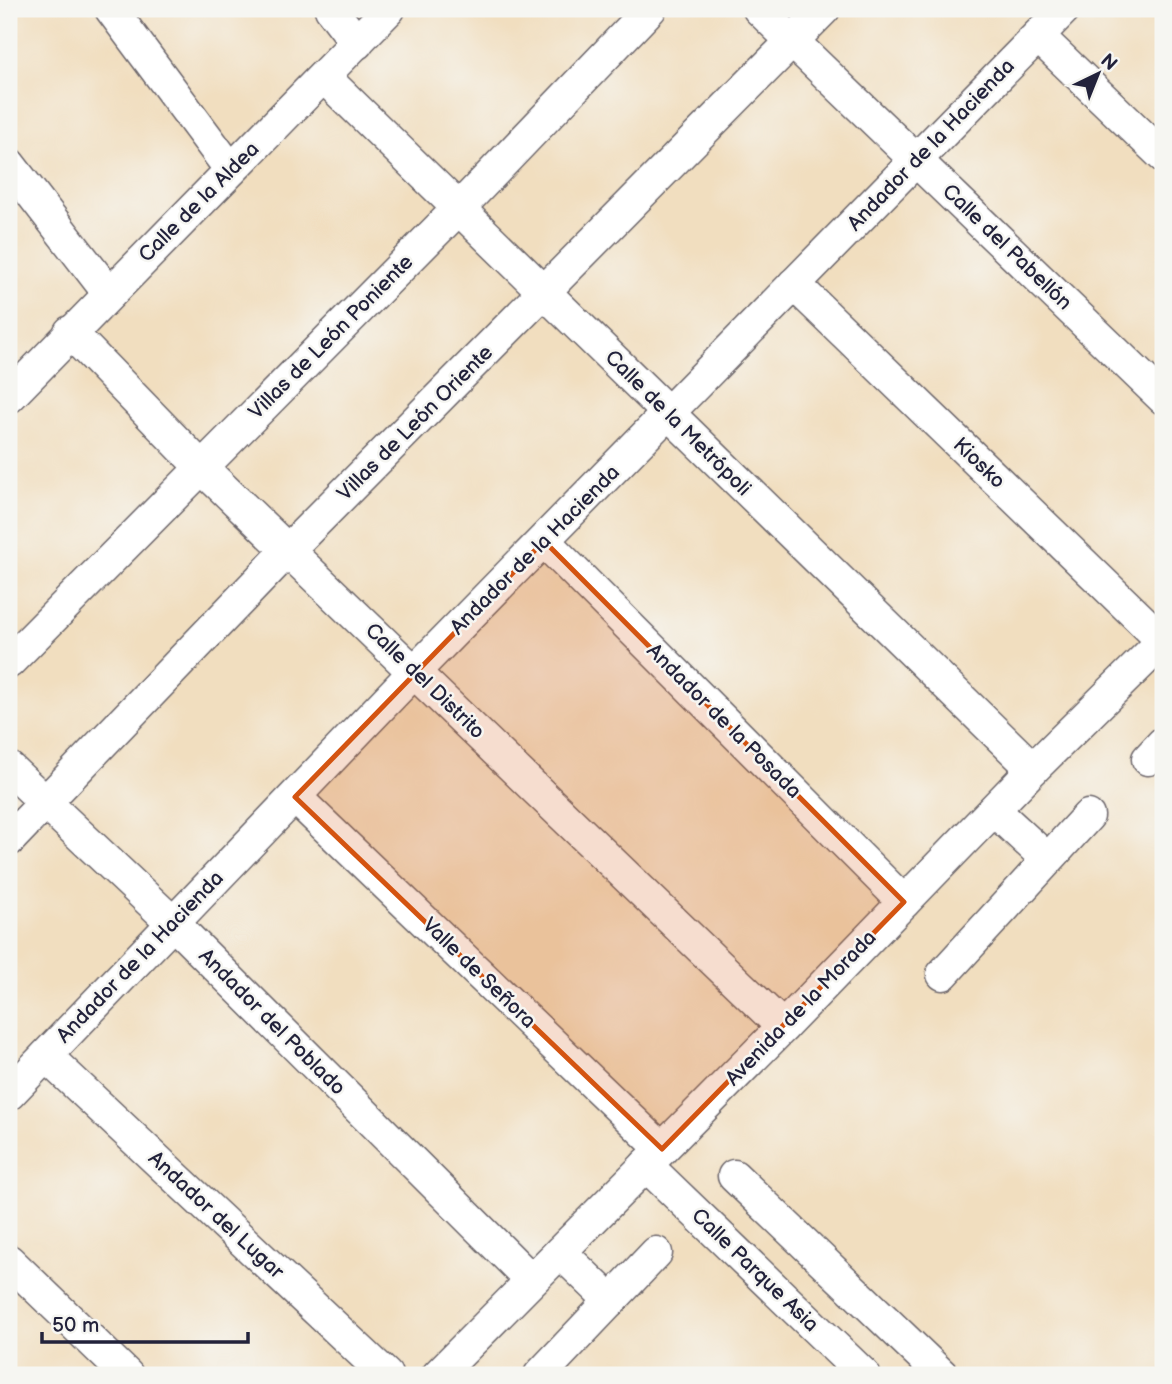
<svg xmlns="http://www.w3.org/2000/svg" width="1172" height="1384" viewBox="0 0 1172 1384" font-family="'Balsamiq Sans',sans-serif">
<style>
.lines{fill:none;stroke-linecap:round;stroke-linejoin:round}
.minor-casing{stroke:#6a6469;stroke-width:35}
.minor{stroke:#fff;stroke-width:32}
.marked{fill:#d45411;fill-opacity:0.2;stroke:#d45411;stroke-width:5;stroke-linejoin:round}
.labels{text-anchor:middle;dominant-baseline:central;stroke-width:5;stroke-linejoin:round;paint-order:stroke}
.street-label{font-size:21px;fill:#22223b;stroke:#f6f6f2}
</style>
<rect width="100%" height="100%" fill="#f6f6f2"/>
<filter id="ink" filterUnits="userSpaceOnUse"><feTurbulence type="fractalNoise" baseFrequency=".0143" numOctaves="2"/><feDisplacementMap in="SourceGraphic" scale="14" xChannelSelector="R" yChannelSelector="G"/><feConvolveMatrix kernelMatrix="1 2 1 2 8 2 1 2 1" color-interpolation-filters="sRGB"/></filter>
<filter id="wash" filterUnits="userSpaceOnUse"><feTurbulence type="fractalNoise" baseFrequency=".00686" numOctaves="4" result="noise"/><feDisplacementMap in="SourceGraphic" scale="28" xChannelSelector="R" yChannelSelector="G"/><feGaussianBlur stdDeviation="1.57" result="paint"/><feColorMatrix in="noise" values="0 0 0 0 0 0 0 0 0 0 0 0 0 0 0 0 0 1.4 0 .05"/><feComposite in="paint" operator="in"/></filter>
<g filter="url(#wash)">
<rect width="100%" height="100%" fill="#f1debf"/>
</g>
<g filter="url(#ink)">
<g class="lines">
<g class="minor-casing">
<g id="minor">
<path d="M111,9L231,170"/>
<path d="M331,9L357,43"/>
<path d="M759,9L1163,398"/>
<path d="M1038,36L1163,156"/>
<path d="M324,77L1033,769"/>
<path d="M9,164L108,292"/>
<path d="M794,284L1163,641"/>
<path d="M70,332L201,467L783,1027"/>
<path d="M9,397L389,9"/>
<path d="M544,541L904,902"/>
<path d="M9,662L460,207L650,9"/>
<path d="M1148,759L1163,743"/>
<path d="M9,768L173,923L531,1280"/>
<path d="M295,797L662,1149"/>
<path d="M994,810L1047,859"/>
<path d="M9,840L289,549L824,9"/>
<path d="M943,974L1088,816"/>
<path d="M46,1056L386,1375"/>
<path d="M9,1094L414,672L1064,9"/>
<path d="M646,1165L864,1375"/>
<path d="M734,1176L942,1375"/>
<path d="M560,1252L611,1301"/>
<path d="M9,1261L127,1375"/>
<path d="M438,1375L783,1027L1033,769L1163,641"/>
<path d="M540,1375L656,1253"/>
</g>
</g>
<use href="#minor" class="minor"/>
</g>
</g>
<path class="marked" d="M544,541L904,902L662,1149L295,797Z"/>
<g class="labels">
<g class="street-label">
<text transform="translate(931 145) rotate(-46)">Andador de la Hacienda</text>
<text transform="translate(199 202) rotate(-45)">Calle de la Aldea</text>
<text transform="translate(1007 247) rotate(44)">Calle del Pabellón</text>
<text transform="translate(331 337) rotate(-45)">Villas de León Poniente</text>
<text transform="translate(415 423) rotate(-45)">Villas de León Oriente</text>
<text transform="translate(678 423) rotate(45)">Calle de la Metrópoli</text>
<text transform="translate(979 463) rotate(44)">Kiosko</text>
<text transform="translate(535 550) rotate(-45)">Andador de la Hacienda</text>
<text transform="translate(425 681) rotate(44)">Calle del Distrito</text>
<text transform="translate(724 721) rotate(45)">Andador de la Posada</text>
<text transform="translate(140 957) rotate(-46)">Andador de la Hacienda</text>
<text transform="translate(479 973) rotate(44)">Valle de Señora</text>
<text transform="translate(801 1008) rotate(-46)">Avenida de la Morada</text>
<text transform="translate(272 1022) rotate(45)">Andador del Poblado</text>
<text transform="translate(216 1215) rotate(43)">Andador del Lugar</text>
<text transform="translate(755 1270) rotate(44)">Calle Parque Asia</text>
</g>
</g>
<rect width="1172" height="1384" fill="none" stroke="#f6f6f2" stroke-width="35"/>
<g transform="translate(1098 74) rotate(43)" stroke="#f6f6f2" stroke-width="5" paint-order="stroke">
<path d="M0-5L12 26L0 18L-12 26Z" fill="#22223b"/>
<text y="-10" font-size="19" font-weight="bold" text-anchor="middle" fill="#22223b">N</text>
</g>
<path d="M42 1332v10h206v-10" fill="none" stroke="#22223b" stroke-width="3.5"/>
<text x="52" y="1332" font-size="21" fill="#22223b" stroke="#f6f6f2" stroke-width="5" paint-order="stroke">50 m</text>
</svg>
